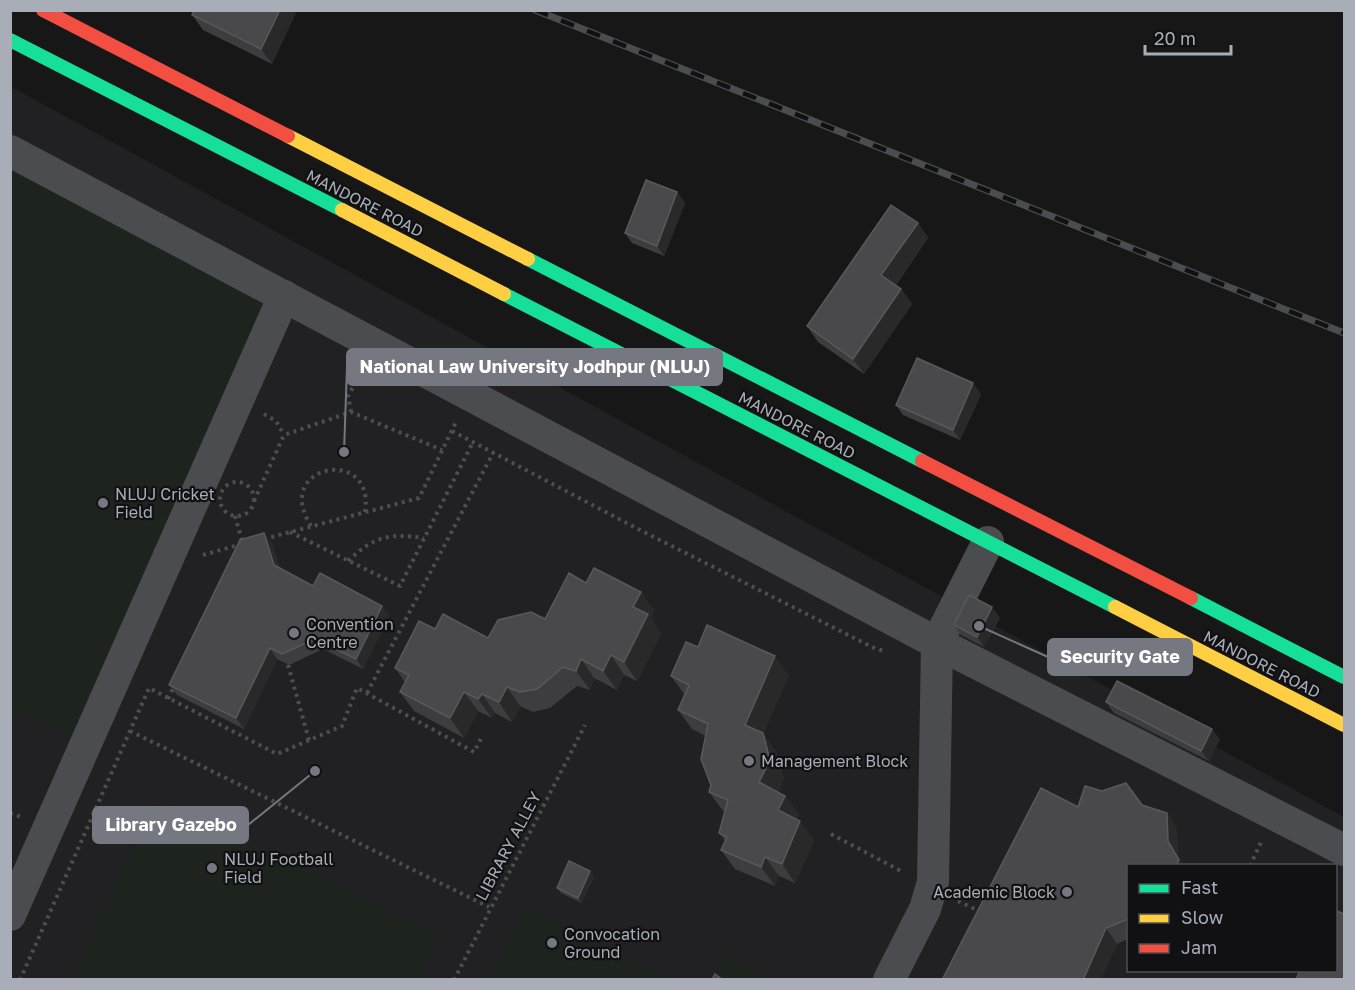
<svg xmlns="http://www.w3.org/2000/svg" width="1355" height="990" viewBox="0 0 1355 990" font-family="'Golos Text',sans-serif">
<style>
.built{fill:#212123;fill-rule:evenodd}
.pitch{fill:#1d241e}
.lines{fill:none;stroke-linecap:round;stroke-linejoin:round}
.path{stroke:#4d4e52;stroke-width:4;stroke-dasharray:3 4.5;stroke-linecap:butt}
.street{stroke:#4b4c50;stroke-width:32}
.fast{stroke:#16e098;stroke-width:14}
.slow{stroke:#ffcf43;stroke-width:14}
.jam{stroke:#f24e42;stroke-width:14}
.rail-casing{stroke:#4b4c4f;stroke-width:7}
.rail{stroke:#111113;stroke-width:4.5;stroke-dasharray:14;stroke-linecap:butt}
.wall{fill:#3d3d3f}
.shaded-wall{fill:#29292a}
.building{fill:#49494c;stroke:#58595d;stroke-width:1.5}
.poi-dot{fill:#757880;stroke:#111113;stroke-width:2}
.labels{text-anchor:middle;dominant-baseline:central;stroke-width:4.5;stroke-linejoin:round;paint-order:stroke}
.street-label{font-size:16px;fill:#a8adb8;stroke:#111113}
.poi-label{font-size:16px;fill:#a8adb8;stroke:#111113;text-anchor:start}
.leader{fill:none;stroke:#757880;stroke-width:2}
.callout-dot{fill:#757880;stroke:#111113;stroke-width:2}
.callout{fill:#757880;stroke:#757880;stroke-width:2}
.callout-label{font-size:18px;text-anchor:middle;font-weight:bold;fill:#fff}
</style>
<rect width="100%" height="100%" fill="#171717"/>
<path class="built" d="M10,86L1344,817V979H11ZM1128,866H1336V970H1128Z"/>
<g class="pitch">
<path d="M10,152L284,296L91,744L11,709Z"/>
<path d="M158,799L440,936L419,979H72Z"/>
<path d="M526,906L668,979H489Z"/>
<path d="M723,955L772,979L711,980Z"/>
</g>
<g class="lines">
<g class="path">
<path d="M351,412L348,395L363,373"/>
<path d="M264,414L276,421L284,435"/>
<path d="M452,431L638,529L872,647L886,652"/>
<circle cx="237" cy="499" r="17"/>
<path d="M254,501L284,435L351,412L442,450"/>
<path d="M235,516L243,544"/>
<path d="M311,526C271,464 376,445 365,512"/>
<path d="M290,532L400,586L473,442"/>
<path d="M264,539L419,498L456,422"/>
<path d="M203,555L242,544"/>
<path d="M348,561C374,536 390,533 424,538"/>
<path d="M288,665L309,740"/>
<path d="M367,693L493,453"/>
<path d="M168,699L174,686"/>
<path d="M130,731L489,907"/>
<path d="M10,813L21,817"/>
<path d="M831,834L903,872"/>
<path d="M1250,866L1262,840"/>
<path d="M958,901L981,912"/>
<path d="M20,980L149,688L277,754L342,726L357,688L474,752L483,735"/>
<path d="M454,980L585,725"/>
</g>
<g class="street">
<path d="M10,151L937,643L1344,850"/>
<path d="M10,915L284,296"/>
<path d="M889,980L925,909L933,882L937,643L988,542"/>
</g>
<g class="fast">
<path d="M10,40L342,210"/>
<path d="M528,259L922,461"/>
<path d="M504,294L1115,607"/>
<path d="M1191,598L1344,677"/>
</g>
<g class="slow">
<path d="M288,136L528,259"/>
<path d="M342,210L504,294"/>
<path d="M1115,607L1344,725"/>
</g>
<g class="jam">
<path d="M43,10L288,136"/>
<path d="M922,461L1191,598"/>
</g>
<g class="rail-casing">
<path id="rail" d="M535,10L1344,333"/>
</g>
<use href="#rail" class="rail"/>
</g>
<g class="wall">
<path d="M194,10H297L272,64L203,30L192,15Z"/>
<path d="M677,192L685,203L664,256L632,243L625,233Z"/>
<path d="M918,223L928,238L896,285L901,289L912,304L864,374L818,342L807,326Z"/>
<path d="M981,394L960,440L903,415L896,405Z"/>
<path d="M264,533L272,544L279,567L313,586L382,606L389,616L363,669L323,649L289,665L277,659L244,729L177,695L169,685Z"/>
<path d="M586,583L641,592L654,611L651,618L661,634L637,681L624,675L617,690L594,678L590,690L577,686L550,708L533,712L520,706L512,722L495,713L492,718L478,711L464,738L414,711L400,692L405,682L395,668L435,629L488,638L545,619Z"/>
<path d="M1000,618L984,647L961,635L954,625Z"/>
<path d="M698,647L789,675L763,734L776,752L784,779L778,792L785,796L799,815L797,819L814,840L795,883L779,876L775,886L735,869L721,850L725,841L719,833L725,812L723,811L709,792L711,785L706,736L692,729L678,710L685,695L671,676Z"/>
<path d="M1106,702L1220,739L1209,761L1114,713Z"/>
<path d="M1142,805L1167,813L1177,828L1178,856L1184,866H1128V939L1117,944L1100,980L1078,807Z"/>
<path d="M594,876L582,903L561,893L557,888Z"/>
</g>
<g class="shaded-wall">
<path d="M280,10H297L272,64L261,49Z"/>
<path d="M677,192L685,203L664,256L657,246Z"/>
<path d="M918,223L928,238L892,290L881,275Z"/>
<path d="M901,289L912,304L864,374L853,359Z"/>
<path d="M973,383L981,394L960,440L953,430Z"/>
<path d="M264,533L272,544L281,575L274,565Z"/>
<path d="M641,592L654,611L651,618L661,634L637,681L624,662L633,607Z"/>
<path d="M382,606L389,616L363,669L356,659Z"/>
<path d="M992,607L1000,618L984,647L977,637Z"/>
<path d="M270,648L277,659L244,729L236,718Z"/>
<path d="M611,655L624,675L617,690L603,671Z"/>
<path d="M775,656L789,675L763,734L776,752L784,779L773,802L759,782L745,725Z"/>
<path d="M581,659L594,678L590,690L576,671Z"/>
<path d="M507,687L520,706L512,722L499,702Z"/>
<path d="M464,692L478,711L464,738L450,718Z"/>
<path d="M482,694L495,713L492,718L478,699Z"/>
<path d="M1212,729L1220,739L1209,761L1201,751Z"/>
<path d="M785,796L799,815L792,830L778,810Z"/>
<path d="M1167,813L1177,828L1178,856L1184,866H1176L1168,841Z"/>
<path d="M800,821L814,840L795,883L782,864Z"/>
<path d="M765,857L779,876L775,886L761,867Z"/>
<path d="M590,871L594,876L582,903L578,898Z"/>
<path d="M1106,928L1117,944L1100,980H1083Z"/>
</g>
<g class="building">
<path d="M194,10H280L261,49L192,15Z"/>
<path d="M646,180L677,192L657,246L625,233Z"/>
<path d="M891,205L918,223L881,275L901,289L853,359L807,326Z"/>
<path d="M917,358L973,383L953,430L896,405Z"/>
<path d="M264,533L274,565L313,586L320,573L382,606L356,659L315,639L282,654L270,648L236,718L169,685L240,540Z"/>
<path d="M594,568L641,592L633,607L648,614L624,662L611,655L603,671L581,659L576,671L563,667L537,689L520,692L507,687L499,702L482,694L478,699L464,692L450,718L400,692L409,675L395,668L419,621L435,629L443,614L488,638L498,620L531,612L545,619L569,573L586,583Z"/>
<path d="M969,595L992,607L977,637L954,625Z"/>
<path d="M707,625L775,656L745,725L763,733L770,760L759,782L785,796L778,810L800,821L782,864L765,857L761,867L721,850L727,837L719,833L728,800L709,792L711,785L701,759L708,724L678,710L689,685L671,676L686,642L698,647Z"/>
<path d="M1117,681L1212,729L1201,751L1106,702Z"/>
<path d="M1126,783L1142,805L1167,813L1168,841L1179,860L1176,866H1128V919L1106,928L1083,980H942L1041,788L1078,807L1085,786L1102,791Z"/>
<path d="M569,861L590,871L578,898L557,888Z"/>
<path d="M1335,910L1344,914V980H1296L1300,970H1335Z"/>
<path d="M715,974L723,980H712Z"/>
</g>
<g class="poi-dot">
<circle cx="103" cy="503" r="6"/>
<circle cx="294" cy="633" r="6"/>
<circle cx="749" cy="761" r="6"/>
<circle cx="212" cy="868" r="6"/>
<circle cx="1067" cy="892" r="6"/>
<circle cx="552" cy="943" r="6"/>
</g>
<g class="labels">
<g class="street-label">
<text transform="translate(365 203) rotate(27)">MANDORE ROAD</text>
<text transform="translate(797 425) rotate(27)">MANDORE ROAD</text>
<text transform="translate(1262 664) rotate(27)">MANDORE ROAD</text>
<text transform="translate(508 846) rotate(-62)">LIBRARY ALLEY</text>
</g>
<g class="poi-label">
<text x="115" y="494">NLUJ Cricket<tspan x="115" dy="18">Field</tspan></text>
<text x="306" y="624">Convention<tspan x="306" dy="18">Centre</tspan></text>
<text x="761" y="761">Management Block</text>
<text x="224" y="859">NLUJ Football<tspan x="224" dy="18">Field</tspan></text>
<text x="1055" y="892" text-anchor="end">Academic Block</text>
<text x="564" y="934">Convocation<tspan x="564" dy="18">Ground</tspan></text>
</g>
</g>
<path class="leader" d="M344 452L347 367M979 626L1048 657M315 771L248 825"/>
<g class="callout-dot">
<circle cx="344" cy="452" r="6"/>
<circle cx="979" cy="626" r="6"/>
<circle cx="315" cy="771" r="6"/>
</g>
<g class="callout">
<rect x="347" y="349" width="375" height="36" rx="6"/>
<rect x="1048" y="639" width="144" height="36" rx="6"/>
<rect x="93" y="807" width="155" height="36" rx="6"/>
</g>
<g class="callout-label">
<text x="535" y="373">National Law University Jodhpur (NLUJ)</text>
<text x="1120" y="663">Security Gate</text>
<text x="171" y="831">Library Gazebo</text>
</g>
<rect width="1355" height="990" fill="none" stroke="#a8adb8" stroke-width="24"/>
<rect x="1127" y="864" width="210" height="108" fill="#111113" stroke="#4d4f55" stroke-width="1.5"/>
<rect x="1139" y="884" width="30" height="9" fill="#16e098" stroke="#4d4f55" stroke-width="1.5"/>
<text x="1181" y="894" font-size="18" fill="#a8adb8">Fast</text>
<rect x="1139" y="914" width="30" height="9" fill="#ffcf43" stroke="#4d4f55" stroke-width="1.5"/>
<text x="1181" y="924" font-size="18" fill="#a8adb8">Slow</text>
<rect x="1139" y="944" width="30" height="9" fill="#f24e42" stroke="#4d4f55" stroke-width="1.5"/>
<text x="1181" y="954" font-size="18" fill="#a8adb8">Jam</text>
<path d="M1145 45v9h86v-9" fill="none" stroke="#a8adb8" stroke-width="3"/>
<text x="1154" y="45" font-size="18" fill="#a8adb8" stroke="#111113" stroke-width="4.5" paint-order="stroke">20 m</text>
</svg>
